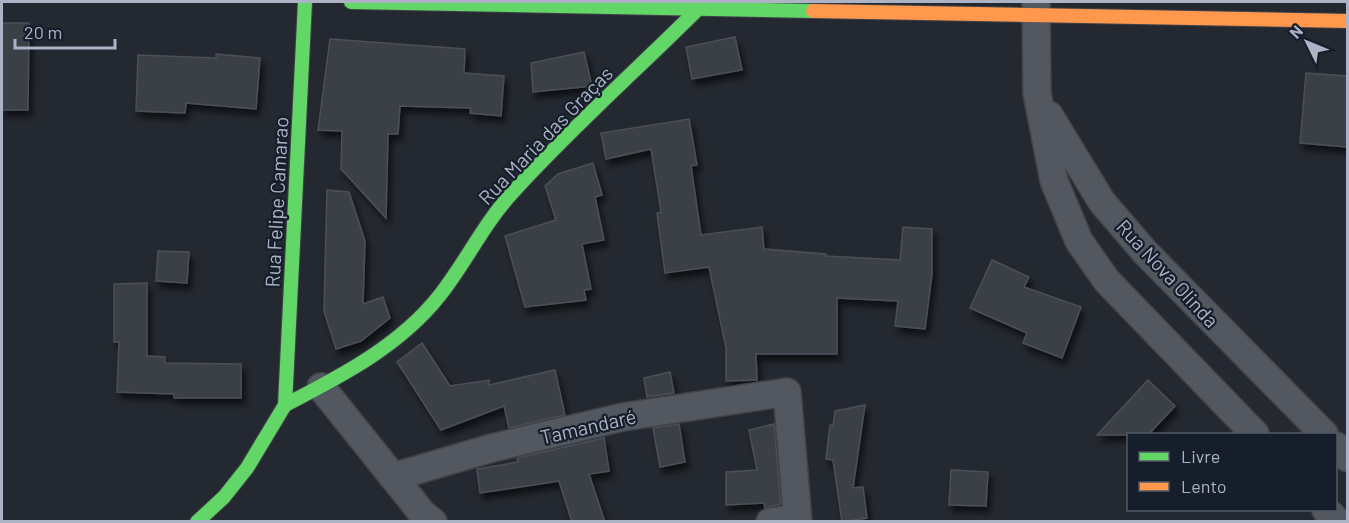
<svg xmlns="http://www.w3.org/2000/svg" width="1349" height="523" viewBox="0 0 1349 523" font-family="Barlow,sans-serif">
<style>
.building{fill:#3b3f47;stroke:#4b5059;stroke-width:1.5;filter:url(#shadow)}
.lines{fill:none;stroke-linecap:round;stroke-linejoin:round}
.street-casing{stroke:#404349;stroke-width:30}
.fast-casing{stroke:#404349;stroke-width:16}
.slow-casing{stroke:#404349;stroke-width:16}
.street{stroke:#525760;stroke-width:27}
.fast{stroke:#63d668;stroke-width:14}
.slow{stroke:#ff974d;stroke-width:14}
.labels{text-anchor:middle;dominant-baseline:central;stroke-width:4.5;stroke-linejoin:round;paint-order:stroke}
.street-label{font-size:20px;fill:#abb3c4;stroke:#171e2b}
</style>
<defs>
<filter id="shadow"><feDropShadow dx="3.5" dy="6" stdDeviation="3" flood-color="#0009"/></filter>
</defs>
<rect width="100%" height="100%" fill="#242830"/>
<g class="building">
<path d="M2,23H29L28,110H2Z"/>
<path d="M735,37L742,70L692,79L686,47Z"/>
<path d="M330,39L465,49L464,73L504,76L501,116L470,113L471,108L400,106L398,134H388L386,218L341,169L342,131L318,130Z"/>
<path d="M584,52L592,86L533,92L531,63Z"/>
<path d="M216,54L260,58L256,109L186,103L185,113L136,111L138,55L216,58Z"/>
<path d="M1306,73L1347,76V147L1300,143Z"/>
<path d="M689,119L697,165L691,166L701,235L762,227L764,249L826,254V256L900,260L903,227L932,229V274L925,329L895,326L898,301L837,298V354H756L757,380L726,381V348L709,267L665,273L657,213L661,212L651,149L606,159L601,133Z"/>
<path d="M593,163L602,195L595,197L604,240L582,244L591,289L584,290L586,300L525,307L505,236L556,220L545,186L558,174Z"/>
<path d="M327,190L349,192L365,241L363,304L383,297L390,318L361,341L336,349L324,311Z"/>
<path d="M158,251L189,252L187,283L156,281Z"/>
<path d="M992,260L1029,277L1024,287L1081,307L1062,358L1023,343L1027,333L970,308Z"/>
<path d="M147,283V356L165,357V363L241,364V398H174V394L117,392L119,342H114V284Z"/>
<path d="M422,343L450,386L489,380V385L555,370L565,415L509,428L504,406L441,430L397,362Z"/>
<path d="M670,372L674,393L647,397L644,378Z"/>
<path d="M1148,380L1175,406L1148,435H1097Z"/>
<path d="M865,405L853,488L863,487L867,518L842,522L833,460L826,459L830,425L833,426L835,411Z"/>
<path d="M679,424L685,462L660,467L653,428Z"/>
<path d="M774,424L781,504L765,508L764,503L726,505V472L757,470L749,430Z"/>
<path d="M604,438L609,471L589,474L605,522H572L559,481L480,493L477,469L518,462L517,458Z"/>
<path d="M951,470L988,472L986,506L949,505Z"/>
</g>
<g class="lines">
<g class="street-casing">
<g id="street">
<path d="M1036,2L1037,93L1054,181L1079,241L1107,281L1255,434"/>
<path d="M1049,115L1102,202L1145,252L1324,434"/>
<path d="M321,387L422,513L433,522"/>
<path d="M1336,446L1348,458"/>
<path d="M393,477L492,448L623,417L787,392L798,522"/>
<path d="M1326,510L1338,522"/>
<path d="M770,522L797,518"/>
</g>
</g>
<g class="fast-casing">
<g id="fast">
<path d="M351,2L813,11"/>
<path d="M285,405C341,376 400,346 440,295C466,262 484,223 513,192C572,127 639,68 701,6"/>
<path d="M197,522L224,497L247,468L285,405L305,2"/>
</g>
</g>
<g class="slow-casing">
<path id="slow" d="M813,11L1348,21"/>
</g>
<use href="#street" class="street"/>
<use href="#fast" class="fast"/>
<use href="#slow" class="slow"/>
</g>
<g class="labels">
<g class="street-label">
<text transform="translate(545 135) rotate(-46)">Rua Maria das Graças</text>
<text transform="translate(276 202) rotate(-87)">Rua Felipe Camarao</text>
<text transform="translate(1168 273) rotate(47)">Rua Nova Olinda</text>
<text transform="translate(588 426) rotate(-13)">Tamandaré</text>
</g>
</g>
<rect width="1349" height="523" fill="none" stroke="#abb3c4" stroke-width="6"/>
<rect x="1127" y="433" width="210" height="78" fill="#171e2b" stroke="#525a68" stroke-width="1.5"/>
<rect x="1139" y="452" width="30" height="9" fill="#63d668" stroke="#525a68" stroke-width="1.5"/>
<text x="1181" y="463" font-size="18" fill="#abb3c4">Livre</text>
<rect x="1139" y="482" width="30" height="9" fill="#ff974d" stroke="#525a68" stroke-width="1.5"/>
<text x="1181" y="493" font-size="18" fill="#abb3c4">Lento</text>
<g transform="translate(1307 42) rotate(313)" stroke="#171e2b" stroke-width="4.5" paint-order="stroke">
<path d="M0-4.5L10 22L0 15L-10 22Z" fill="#abb3c4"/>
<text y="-9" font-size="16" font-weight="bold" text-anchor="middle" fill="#abb3c4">N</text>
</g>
<path d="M15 39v9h100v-9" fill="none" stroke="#abb3c4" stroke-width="3"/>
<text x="24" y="39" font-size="18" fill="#abb3c4" stroke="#171e2b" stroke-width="4.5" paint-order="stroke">20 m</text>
</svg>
